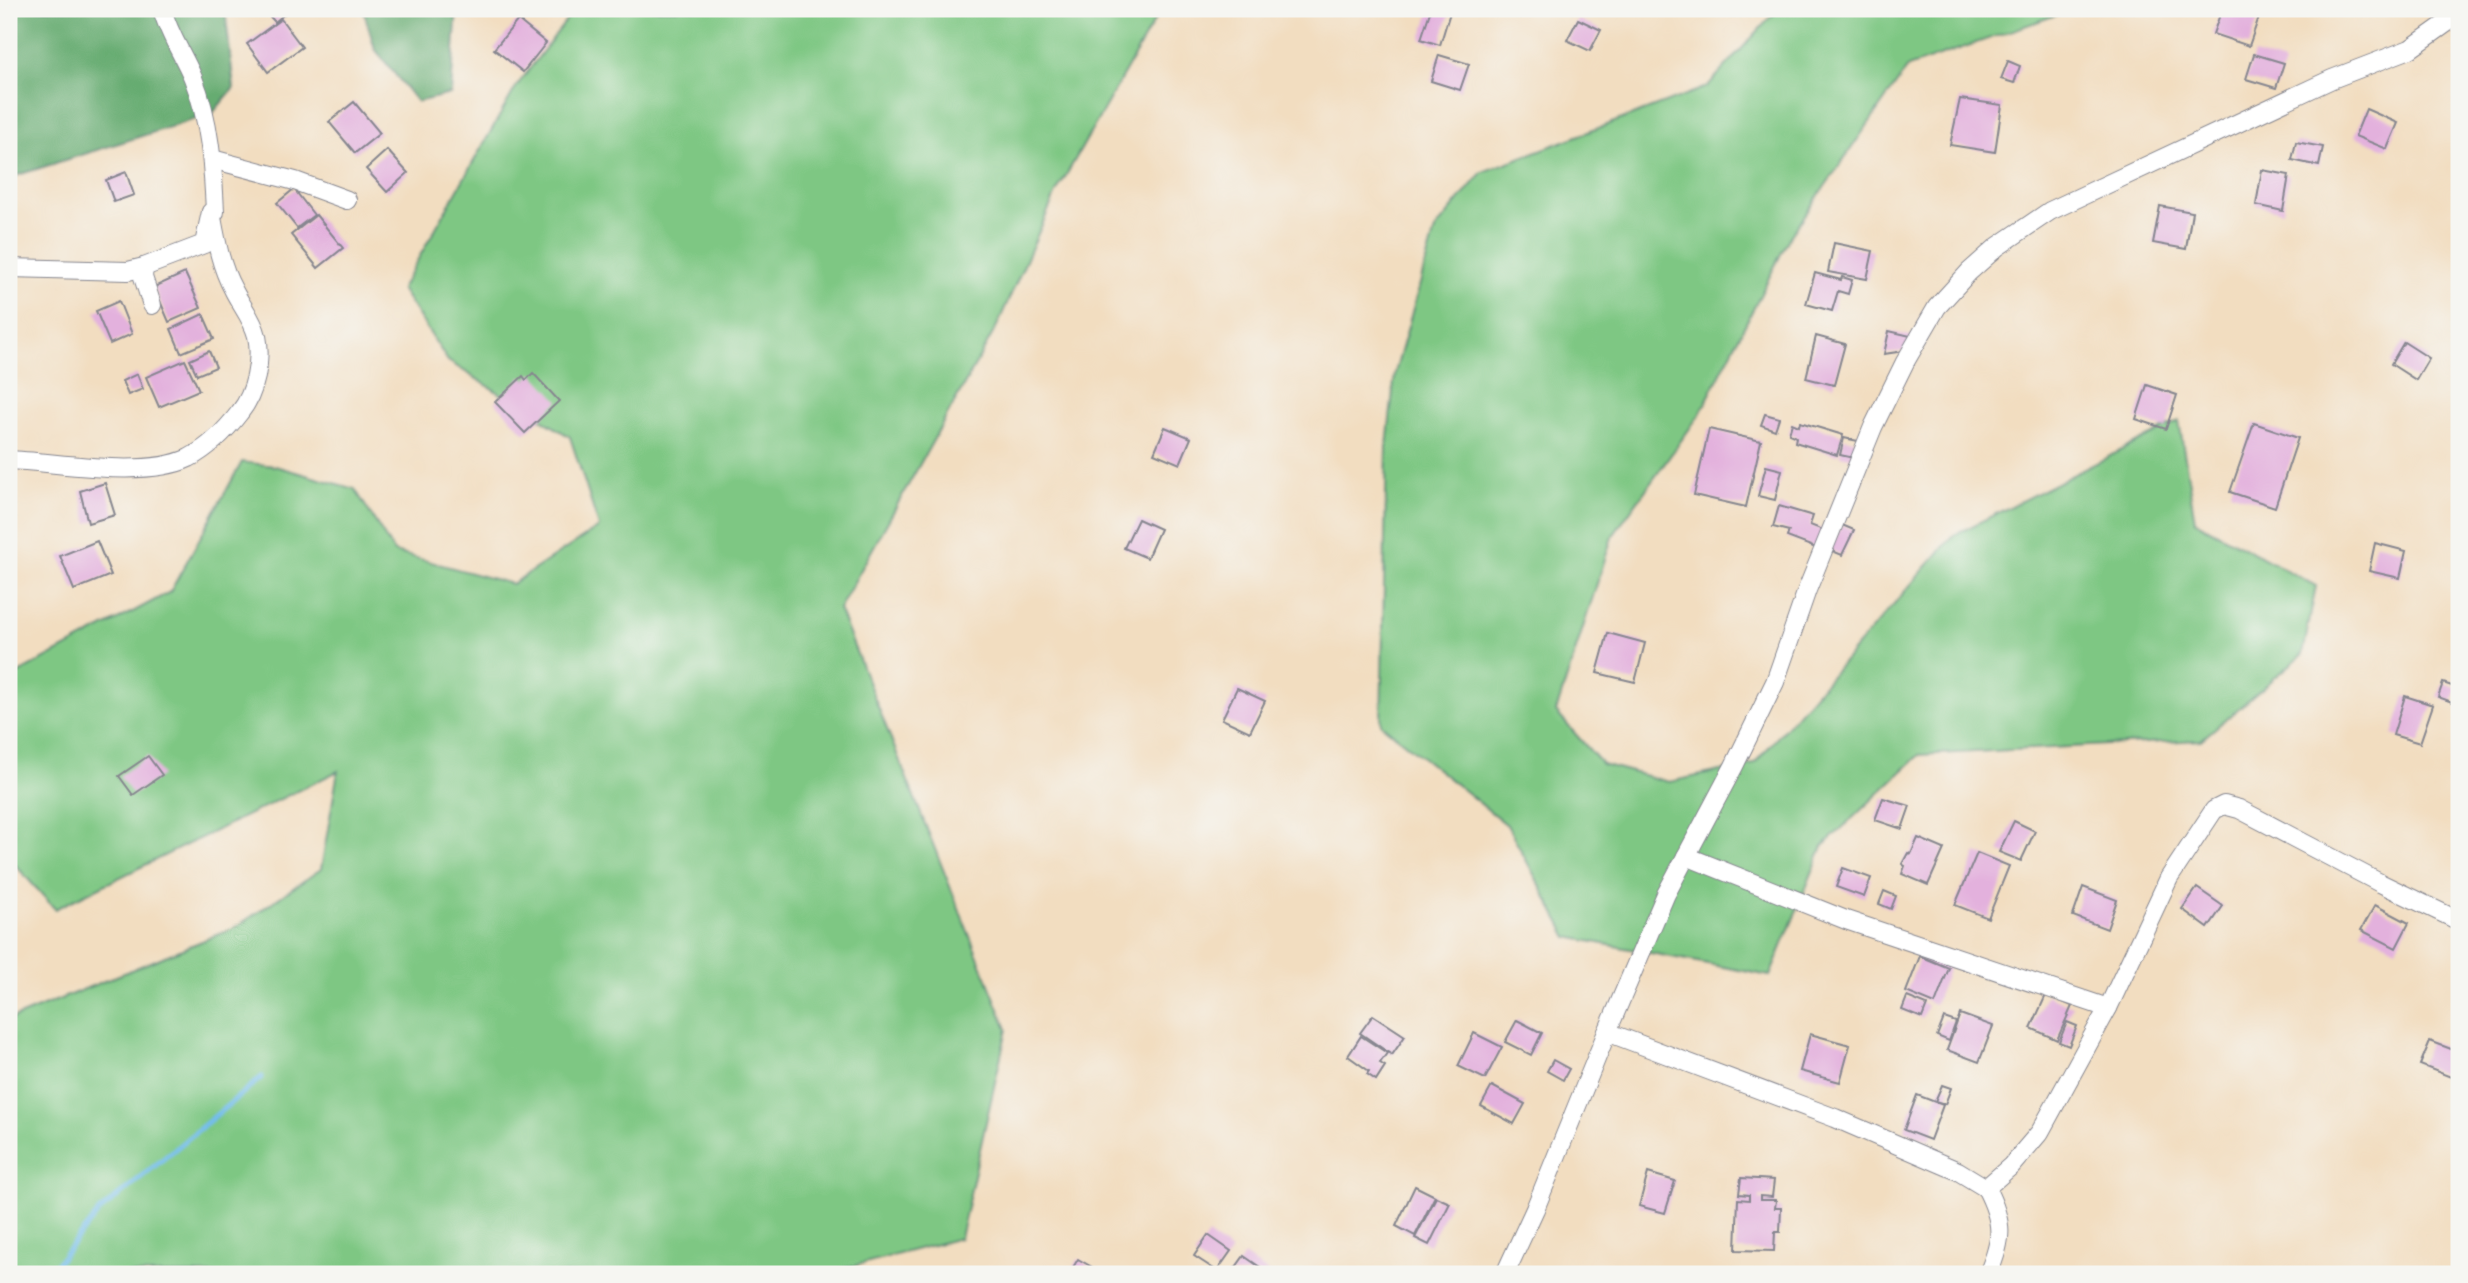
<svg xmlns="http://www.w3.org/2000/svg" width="2468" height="1283" viewBox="0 0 2468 1283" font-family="Delius,sans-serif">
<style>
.green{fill:#7ec783;stroke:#4c7b70;stroke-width:2}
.forest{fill:#66ac71;stroke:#406e68;stroke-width:2}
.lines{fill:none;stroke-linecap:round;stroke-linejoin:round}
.stream{stroke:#73bdec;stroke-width:5}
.building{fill:#e3b1dd}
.minor-casing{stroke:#86868f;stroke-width:20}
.minor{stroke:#fff;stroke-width:18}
</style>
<rect width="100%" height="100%" fill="#f6f6f2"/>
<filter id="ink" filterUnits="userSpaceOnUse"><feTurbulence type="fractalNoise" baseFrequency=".0143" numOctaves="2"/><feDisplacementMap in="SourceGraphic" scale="14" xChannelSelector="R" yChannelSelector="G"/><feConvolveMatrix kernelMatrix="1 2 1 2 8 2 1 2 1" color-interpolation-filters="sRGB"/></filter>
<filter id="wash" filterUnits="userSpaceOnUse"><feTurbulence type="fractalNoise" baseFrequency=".00686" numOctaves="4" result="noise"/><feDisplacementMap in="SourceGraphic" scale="28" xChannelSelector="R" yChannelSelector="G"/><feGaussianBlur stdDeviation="1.57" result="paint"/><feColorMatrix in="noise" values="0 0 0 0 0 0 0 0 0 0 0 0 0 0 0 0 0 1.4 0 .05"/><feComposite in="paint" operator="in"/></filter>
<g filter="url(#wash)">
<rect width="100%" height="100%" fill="#f2ddc0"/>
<g class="green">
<path d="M575,9H1161L1056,193L997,326L839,609L1007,1029L960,1238L823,1274H9V1020L236,927L321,869L338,771L55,909L9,858V678L170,592L242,462L275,466L355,489L394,552L512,584L599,527L570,437L448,361L401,289L516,87Z"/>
<path d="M1778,9H2073L1908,67L1789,238L1700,414L1612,537L1556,712L1602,764L1669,782L1754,764L1954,535L2179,421L2195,521L2316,586L2303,654L2201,740L1919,755L1823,846L1770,976L1568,937L1507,825L1381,724L1387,446L1395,373L1435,230L1482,172L1707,87Z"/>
</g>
<g class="forest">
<path d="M9,9H225L234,88L212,114L18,175L9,182Z"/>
<path d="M363,9H457L451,94L417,102L375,49Z"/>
</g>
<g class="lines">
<path class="stream" d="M48,1274L99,1212L262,1077"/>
</g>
<g id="blocks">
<g class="building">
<path d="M263,9H290L275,22Z"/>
<path d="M1431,9H1451L1440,45L1421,39Z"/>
<path d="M2222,9H2253L2261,11L2249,46L2213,34Z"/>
<path d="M281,19L302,47L268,72L247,44Z"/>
<path d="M1578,19L1601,30L1590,51L1567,40Z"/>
<path d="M518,20L546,43L523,72L494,49Z"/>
<path d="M2254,54L2284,63L2276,88L2246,79Z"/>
<path d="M1439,55L1469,64L1460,90L1431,81Z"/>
<path d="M2008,61L2020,66L2014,83L2001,79Z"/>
<path d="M1960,99L2002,105L1995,152L1950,145Z"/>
<path d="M354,102L380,133L355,153L329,122Z"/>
<path d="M2366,109L2398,123L2387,149L2355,136Z"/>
<path d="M2296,142L2323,147L2319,166L2292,160Z"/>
<path d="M387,150L408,173L387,192L366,169Z"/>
<path d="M2262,170L2289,175L2283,211L2256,205Z"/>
<path d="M126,172L134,195L114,202L106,180Z"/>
<path d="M294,189L314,215L297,228L277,203Z"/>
<path d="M2160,206L2192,212L2186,249L2153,243Z"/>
<path d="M316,215L343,248L318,268L291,235Z"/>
<path d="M1834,243L1873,251L1867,279L1828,272Z"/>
<path d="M185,273L201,308L169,322L154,287Z"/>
<path d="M1815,273L1841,280L1842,277L1852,280L1848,294L1838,291L1832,311L1806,304Z"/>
<path d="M119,301L132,334L110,344L96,311Z"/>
<path d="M203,314L214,339L181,353L171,329Z"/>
<path d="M1889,331L1915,337L1904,351L1884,354Z"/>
<path d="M1816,336L1845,344L1834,385L1806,378Z"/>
<path d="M2404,342L2429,358L2416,380L2391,364Z"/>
<path d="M209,351L216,367L197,375L190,360Z"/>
<path d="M185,360L199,390L159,407L146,377Z"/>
<path d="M533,373L559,401L525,433L495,402L523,376L526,380Z"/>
<path d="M137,374L143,389L128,395L122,381Z"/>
<path d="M2147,385L2177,395L2166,429L2136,419Z"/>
<path d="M1765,414L1779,418L1775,430L1761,425Z"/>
<path d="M1800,422L1843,435L1837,455L1795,442L1796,437L1789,434L1792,423L1799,426Z"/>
<path d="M2254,423L2298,438L2275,507L2230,492Z"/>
<path d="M1165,427L1191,438L1180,464L1154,453Z"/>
<path d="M1709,429L1761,441L1746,507L1694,495Z"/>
<path d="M1844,438L1858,441L1854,458L1840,455Z"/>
<path d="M1766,466L1782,470L1775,500L1758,496Z"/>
<path d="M105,483L115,515L88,523L80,491Z"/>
<path d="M1779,506L1813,516L1810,525L1828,532L1821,550L1787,537L1789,531L1773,527Z"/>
<path d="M9,510L13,511L11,547H9Z"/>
<path d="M1138,519L1160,529L1147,558L1124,548Z"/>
<path d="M1842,525L1854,530L1842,555L1830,550Z"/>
<path d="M97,541L111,575L74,590L60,556Z"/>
<path d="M2375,543L2406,551L2400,578L2369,571Z"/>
<path d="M1608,633L1645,643L1635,682L1597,673Z"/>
<path d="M2443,683L2458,688L2452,702L2438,697Z"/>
<path d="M1237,688L1265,701L1250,732L1222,719Z"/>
<path d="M2405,696L2433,705L2420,743L2393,735Z"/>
<path d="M148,756L162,775L133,795L119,776Z"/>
<path d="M1883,798L1910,806L1902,829L1875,820Z"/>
<path d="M2014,821L2035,831L2021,861L1999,852Z"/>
<path d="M1918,838L1944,849L1928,885L1902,874L1905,866L1902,864L1908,853L1911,854Z"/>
<path d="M1977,853L2009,866L1988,918L1955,905Z"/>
<path d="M1843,868L1871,878L1864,897L1836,887Z"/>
<path d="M2083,887L2117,900L2107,929L2073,916Z"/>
<path d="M2197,888L2223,906L2208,928L2182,909Z"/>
<path d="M1884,891L1896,896L1891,909L1879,904Z"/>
<path d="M2375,905L2409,923L2396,948L2361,930Z"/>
<path d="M1920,956L1949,968L1935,1004L1906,992Z"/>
<path d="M2046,995L2072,1006L2057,1040L2031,1028Z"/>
<path d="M1907,997L1927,1005L1922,1018L1902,1010Z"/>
<path d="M1960,1014L1993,1026L1979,1062L1947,1050Z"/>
<path d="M1373,1015L1405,1036L1392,1055L1360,1033Z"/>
<path d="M1944,1018L1956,1022L1949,1041L1937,1036Z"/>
<path d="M1517,1020L1542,1033L1531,1055L1505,1042Z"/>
<path d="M2067,1022L2077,1026L2069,1046L2059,1042Z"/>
<path d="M1474,1033L1502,1047L1485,1079L1458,1066Z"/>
<path d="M1810,1034L1850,1045L1840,1082L1800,1071Z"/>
<path d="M1361,1036L1387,1053L1380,1063L1385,1066L1376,1080L1367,1074L1369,1071L1348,1056Z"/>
<path d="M2430,1041L2459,1052V1070L2456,1079L2420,1065Z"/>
<path d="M1553,1060L1569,1069L1563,1080L1547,1071Z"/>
<path d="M1942,1085L1951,1088L1945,1104L1935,1101Z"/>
<path d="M1492,1086L1525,1104L1514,1124L1481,1106Z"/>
<path d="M1917,1095L1943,1105L1930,1140L1904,1130Z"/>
<path d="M1648,1173L1675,1181L1665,1213L1639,1206Z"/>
<path d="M1741,1178L1774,1180L1772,1197L1760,1196V1200H1776L1775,1208H1781L1780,1232H1775L1774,1251L1736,1250L1738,1199L1749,1200V1195L1739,1194Z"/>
<path d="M1415,1186L1435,1196L1415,1236L1396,1226Z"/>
<path d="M1436,1197L1450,1203L1429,1245L1415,1238Z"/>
<path d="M1208,1235L1231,1251L1217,1271L1194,1256Z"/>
<path d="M1244,1256L1270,1274H1231Z"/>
<path d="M1078,1259L1104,1274H1069Z"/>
</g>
</g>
</g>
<g filter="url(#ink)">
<use href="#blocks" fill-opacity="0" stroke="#86868f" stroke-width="2"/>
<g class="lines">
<g class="minor-casing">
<g id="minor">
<path d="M212,159L295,181L347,200"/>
<path d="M144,267L143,277L152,305"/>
<path d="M9,268L128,271L144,267L204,244L211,212H215C213,167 210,120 193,78C183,54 169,35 162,9"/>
<path d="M9,460C58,462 145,479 189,458C208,448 227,429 240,412C255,394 262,360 257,336C253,319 240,304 233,289C220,265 216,239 211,212"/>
<path d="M1686,856L1846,920L2108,1008"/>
<path d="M1607,1032L1835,1118L1958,1171L1986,1188L2011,1166L2040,1132L2108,1008L2169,878L2214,810L2224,805L2239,809L2380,883L2459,921"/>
<path d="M1986,1188C2004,1223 2003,1239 1988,1274"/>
<path d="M1505,1274L1535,1209L1607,1032L1666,894L1734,766L1775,682L1807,590L1873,427L1905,362L1937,307L1969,272L1997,247L2050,211L2332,79L2410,49L2448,22L2459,11"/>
</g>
</g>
<use href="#minor" class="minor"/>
</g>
</g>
<rect width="2468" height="1283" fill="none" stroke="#f6f6f2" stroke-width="35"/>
</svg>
